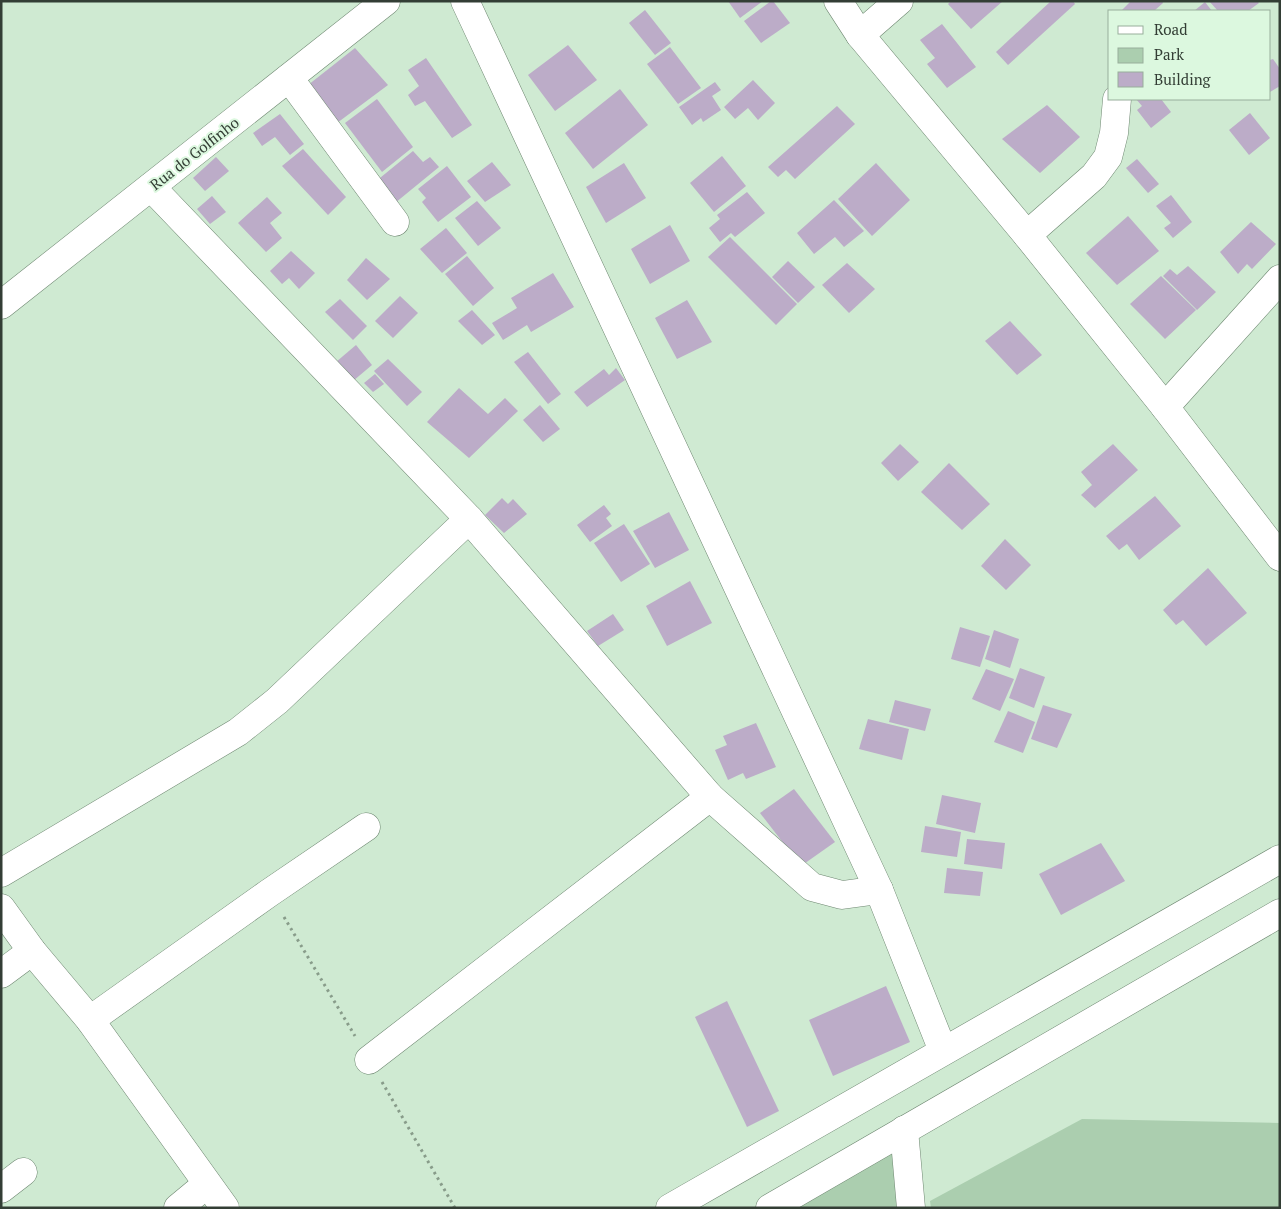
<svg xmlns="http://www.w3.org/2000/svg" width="1281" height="1209" viewBox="0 0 1281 1209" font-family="'PT Serif',serif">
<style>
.green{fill:#abceaf}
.building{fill:#bcacc8}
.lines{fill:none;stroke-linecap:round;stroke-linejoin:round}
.minor-casing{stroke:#6e8771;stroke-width:29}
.major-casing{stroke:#6e8771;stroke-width:29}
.path{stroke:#889c8a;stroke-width:3;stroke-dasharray:2.5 4;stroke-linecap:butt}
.minor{stroke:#fff;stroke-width:28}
.major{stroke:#fff;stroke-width:28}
.labels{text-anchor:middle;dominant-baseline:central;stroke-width:4;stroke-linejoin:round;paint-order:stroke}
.street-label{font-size:15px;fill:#333e35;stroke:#dcf8df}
</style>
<rect width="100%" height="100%" fill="#cfead2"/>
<g class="green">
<path d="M1082,1119L1280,1123V1208H931L930,1201Z"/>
<path d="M904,1130L906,1208H770Z"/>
</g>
<g class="building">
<path d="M728,1H763L740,18Z"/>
<path d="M771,1H773L790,23L761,43L744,21Z"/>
<path d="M951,1H1003L971,29L948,4Z"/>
<path d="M1051,1H1073L1075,4L1008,65L996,52Z"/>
<path d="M1131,1H1162L1163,3L1154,11H1121Z"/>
<path d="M1209,1H1257L1259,3L1248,11H1218Z"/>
<path d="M1205,2L1212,11H1194Z"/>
<path d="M645,10L671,43L655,55L629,23Z"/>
<path d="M942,24L976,67L947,88L927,64L935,58L920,40Z"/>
<path d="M568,45L597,80L555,111L528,75Z"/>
<path d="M670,47L701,88L678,104L647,64Z"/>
<path d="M355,48L388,85L333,126L303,89Z"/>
<path d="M426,58L472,125L452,138L425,101L415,106L408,95L419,86L408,70Z"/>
<path d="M1273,59L1280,69V86L1270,92V60Z"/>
<path d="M753,80L775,103L758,120L748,108L735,119L724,107Z"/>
<path d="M715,82L721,90L712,96L721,110L703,122L701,118L692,125L679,107Z"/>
<path d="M620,89L648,125L593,169L565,133Z"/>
<path d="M377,99L413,147L382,172L345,123Z"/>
<path d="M1136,99H1161L1171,112L1151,128L1137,110L1142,106Z"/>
<path d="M1047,105L1080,137L1040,173L1002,139Z"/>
<path d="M837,106L855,124L795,179L786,170L778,177L768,167Z"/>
<path d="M1250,113L1270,138L1249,155L1229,130Z"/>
<path d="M280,114L304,144L290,155L275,137L262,146L253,133Z"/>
<path d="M303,149L346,197L328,215L282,166Z"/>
<path d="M413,151L423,162L430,157L439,167L395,203L375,182Z"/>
<path d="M722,156L746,186L714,212L690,183Z"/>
<path d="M216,157L229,171L205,191L193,178Z"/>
<path d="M1137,159L1159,184L1148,193L1126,168Z"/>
<path d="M492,162L511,185L485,202L467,181Z"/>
<path d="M624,163L646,198L606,223L586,187Z"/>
<path d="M876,163L910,200L872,236L838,199Z"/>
<path d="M447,166L471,197L438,222L422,202L426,198L418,189Z"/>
<path d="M747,192L765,213L735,237L731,233L720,242L709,228L720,219L717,215Z"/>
<path d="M1171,195L1192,222L1173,238L1164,228L1171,223L1156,206Z"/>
<path d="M212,196L226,212L210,224L197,209Z"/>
<path d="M267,197L282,213L270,223L282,238L266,252L238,223Z"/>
<path d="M834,200L864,231L844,247L835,237L814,254L797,233Z"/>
<path d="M477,201L501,228L478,246L455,218Z"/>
<path d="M1128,216L1159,251L1117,285L1086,253Z"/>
<path d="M1251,222L1276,244L1252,269L1247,264L1238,274L1220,252Z"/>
<path d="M670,225L690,261L650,284L631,249Z"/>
<path d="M446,228L467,253L442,273L420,249Z"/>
<path d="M730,237L797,304L776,325L708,257Z"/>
<path d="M291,251L315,273L299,289L289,278L282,284L270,271Z"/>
<path d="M467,256L494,288L473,306L445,274Z"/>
<path d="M366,258L390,279L367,300L347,280Z"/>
<path d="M788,261L815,287L798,303L772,277Z"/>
<path d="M847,263L875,289L849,313L822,285Z"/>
<path d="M1188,266L1216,292L1197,310L1163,276L1170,269L1177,275Z"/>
<path d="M553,273L574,307L531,332L527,325L503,340L492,323L517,308L511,298Z"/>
<path d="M1161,276L1196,310L1165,339L1130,304Z"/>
<path d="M400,296L418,313L393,338L375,321Z"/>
<path d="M340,299L367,326L353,340L325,312Z"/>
<path d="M687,300L712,342L677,359L655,318Z"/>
<path d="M472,310L495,335L482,345L458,321Z"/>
<path d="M1010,321L1042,355L1017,375L985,341Z"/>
<path d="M356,345L372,365L353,381L329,368Z"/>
<path d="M528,352L561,394L548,404L514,362Z"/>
<path d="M388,359L422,392L407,406L374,371Z"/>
<path d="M616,368L625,380L587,407L574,392L604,369L609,375Z"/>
<path d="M375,374L384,384L373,392L364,383Z"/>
<path d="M459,388L488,414L505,398L518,411L469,458L427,422Z"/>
<path d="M540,405L560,429L543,442L523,420Z"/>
<path d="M900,444L919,462L898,481L881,463Z"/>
<path d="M1113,444L1138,470L1095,508L1081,495L1092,485L1081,472Z"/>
<path d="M949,463L990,504L962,530L921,492Z"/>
<path d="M1155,496L1181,526L1139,560L1127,544L1119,550L1106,536Z"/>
<path d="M502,498L508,504L513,499L527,514L504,533L485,515Z"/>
<path d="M604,505L611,514L606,518L612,526L590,542L577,525Z"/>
<path d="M669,512L689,550L655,568L633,531Z"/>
<path d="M624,524L650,564L621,582L594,543Z"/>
<path d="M1005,539L1031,565L1006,590L981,566Z"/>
<path d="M1208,568L1247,613L1206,646L1183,620L1176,625L1163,610Z"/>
<path d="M690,581L712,623L667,646L646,606Z"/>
<path d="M613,614L624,630L598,646L587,631Z"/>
<path d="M960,627L990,636L980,667L951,659Z"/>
<path d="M994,630L1019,639L1010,668L985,659Z"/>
<path d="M1020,668L1045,677L1034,708L1009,698Z"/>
<path d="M986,669L1014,679L1000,711L972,699Z"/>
<path d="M895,700L931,709L925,731L889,722Z"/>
<path d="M1043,705L1072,714L1057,748L1031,739Z"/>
<path d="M1008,711L1035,722L1023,753L994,742Z"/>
<path d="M868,719L909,729L902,760L859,749Z"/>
<path d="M756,723L776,767L746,779L743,773L728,780L715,750L727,745L723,736Z"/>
<path d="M794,789L835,842L801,866L760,813Z"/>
<path d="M942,795L981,803L975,833L936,824Z"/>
<path d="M925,826L961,832L957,857L921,852Z"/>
<path d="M967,839L1005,843L1002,869L964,864Z"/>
<path d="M1101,843L1125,881L1061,915L1039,874Z"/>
<path d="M947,868L983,872L980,896L944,893Z"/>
<path d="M886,986L910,1042L833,1076L809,1020Z"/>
<path d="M727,1001L779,1111L747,1127L695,1017Z"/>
</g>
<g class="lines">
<g class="minor-casing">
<g id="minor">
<path d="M465,1L879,890L943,1051"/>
<path d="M838,1L860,35L1027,235L1165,407L1280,557"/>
<path d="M860,35L899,1"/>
<path d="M289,78L395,222"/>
<path d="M151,187L469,519L710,797L812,887L842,895L879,890"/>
<path d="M1027,235L1094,176L1108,157L1114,133L1117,99"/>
<path d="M1,305L386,1"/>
<path d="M1165,407L1280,279"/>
<path d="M1,873L238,732L277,701L469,519"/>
<path d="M1,908L32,951L90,1020L225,1208"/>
<path d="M1,974L32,951"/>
<path d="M90,1020L269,893L366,827"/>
<path d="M369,1060L710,797"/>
<path d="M904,1130L911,1208"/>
<path d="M1,1189L23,1172"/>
<path d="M178,1208L207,1184"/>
</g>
</g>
<g class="major-casing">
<g id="major">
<path d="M670,1208L1280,859"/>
<path d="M770,1208L1280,913"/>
</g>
</g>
<g class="path">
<path d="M284,917L355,1036"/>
<path d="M382,1082L455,1208"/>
</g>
<use href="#minor" class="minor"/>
<use href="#major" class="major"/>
</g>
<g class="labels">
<g class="street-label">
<text transform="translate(194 153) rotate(-38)">Rua do Golfinho</text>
</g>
</g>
<rect width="1281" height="1209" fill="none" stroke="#333e35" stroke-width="5"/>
<rect x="1108" y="10" width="162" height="90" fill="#dcf8df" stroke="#98ae9b"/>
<rect x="1118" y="26" width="25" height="8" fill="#ffffff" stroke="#98ae9b"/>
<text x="1154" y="35" font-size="15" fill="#333e35">Road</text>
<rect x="1118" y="48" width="25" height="15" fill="#abceaf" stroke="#98ae9b"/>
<text x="1154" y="60" font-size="15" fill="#333e35">Park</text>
<rect x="1118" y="72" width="25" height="15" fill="#bcacc8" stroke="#98ae9b"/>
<text x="1154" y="85" font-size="15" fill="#333e35">Building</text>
</svg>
